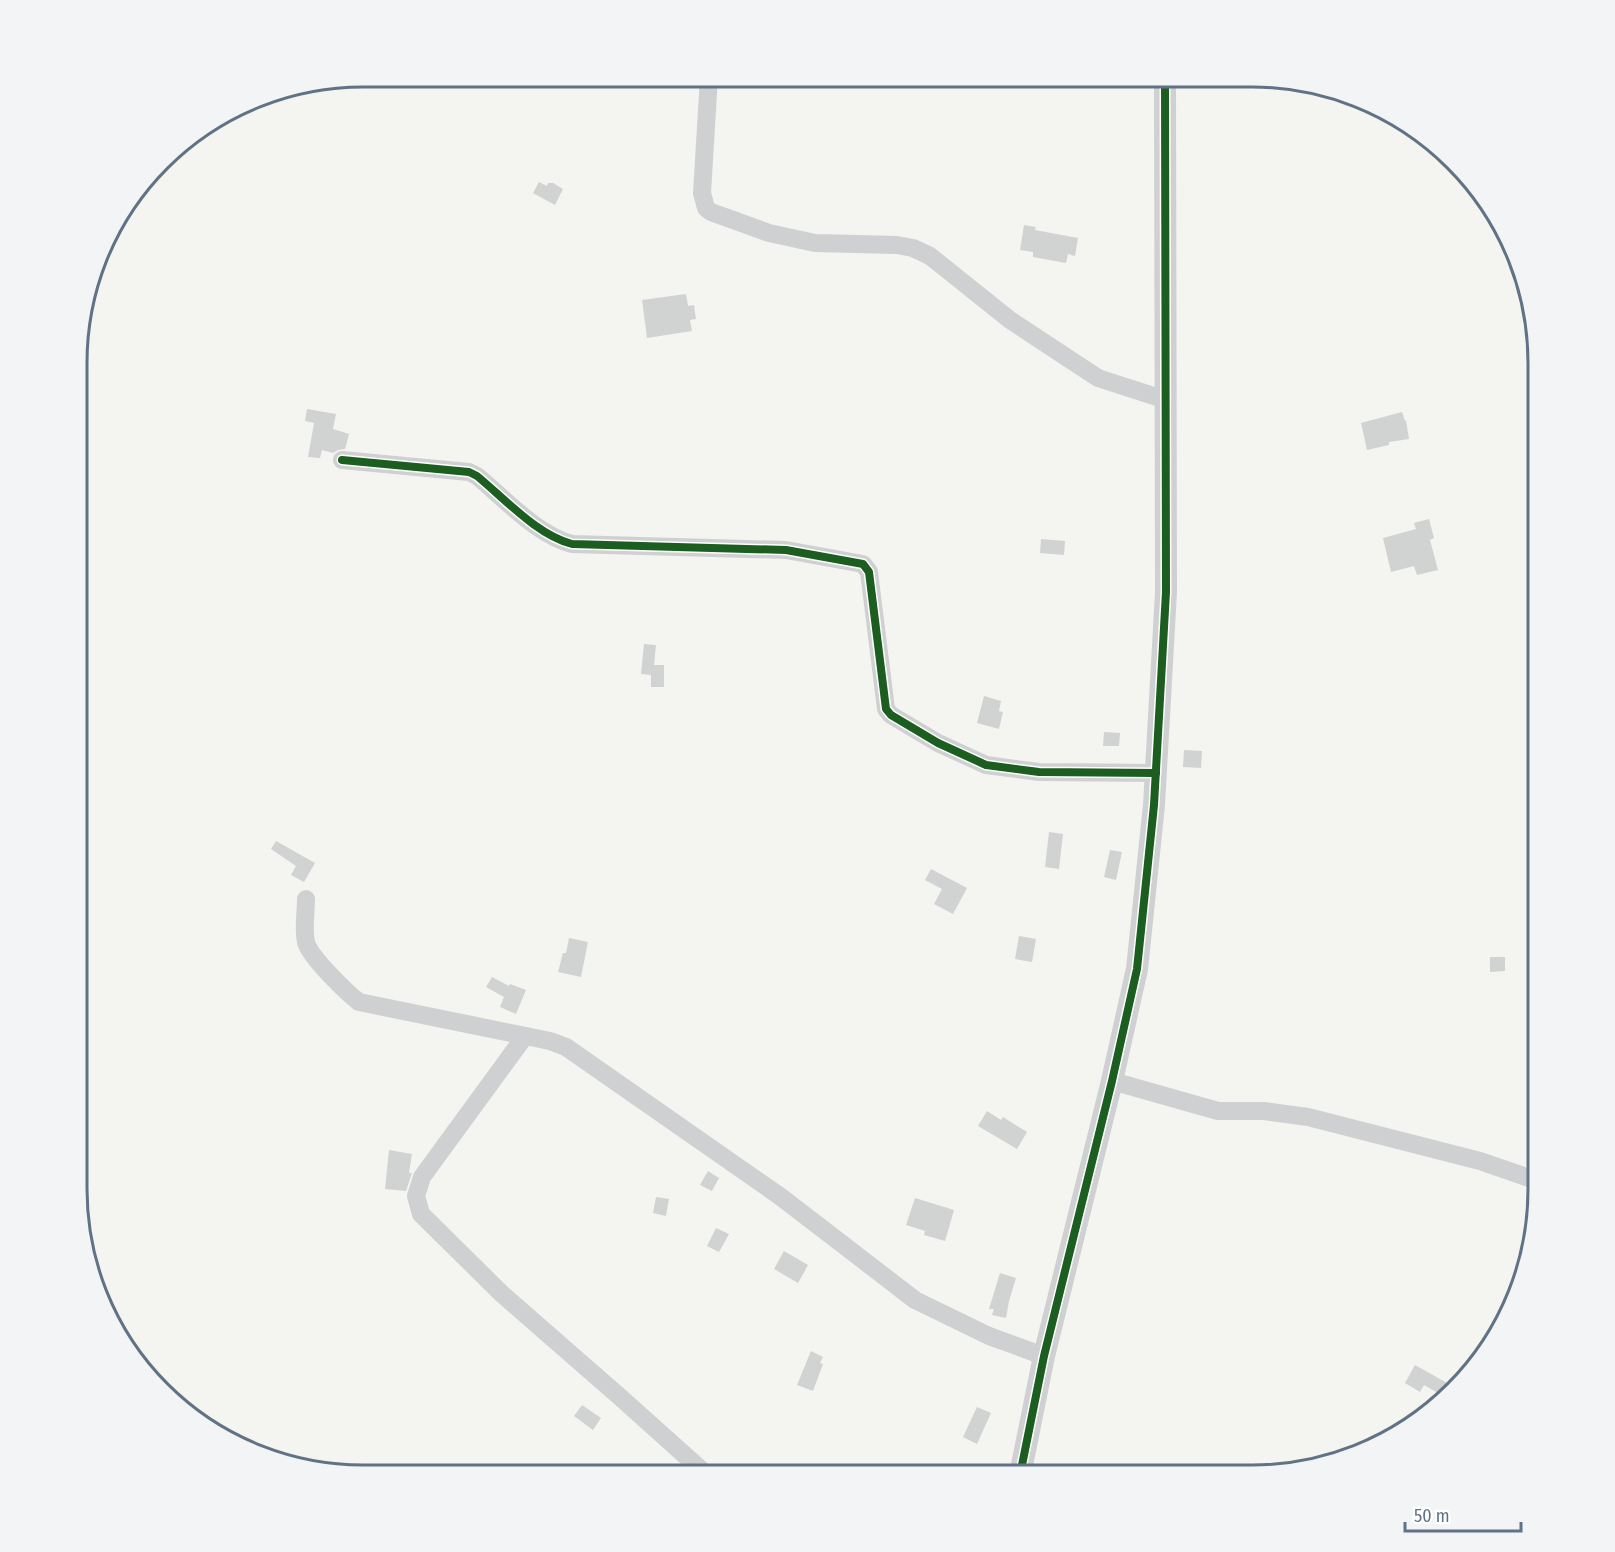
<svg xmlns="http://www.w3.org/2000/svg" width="1615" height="1552" viewBox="0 0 1615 1552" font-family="'Fira Sans Condensed',sans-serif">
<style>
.building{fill:#d1d2d2}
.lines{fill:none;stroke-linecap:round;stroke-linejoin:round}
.minor{stroke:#cfd0d1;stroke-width:18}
.tertiary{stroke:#cfd0d1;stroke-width:22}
.cycleway-casing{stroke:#fff;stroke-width:11}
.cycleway{stroke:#1b5e20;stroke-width:8}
.rim{fill:none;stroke:#617285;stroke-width:3}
</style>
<rect width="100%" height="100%" fill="#f4f4f1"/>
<g class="building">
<path d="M539,182L547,186L548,183H553L563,189L555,205L533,193Z"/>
<path d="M1024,225L1036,227L1035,230L1078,238L1075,256L1068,254L1066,263L1033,257V252L1020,250Z"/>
<path d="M686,294L688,306L694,305L696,319L690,320L692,331L647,338L642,300Z"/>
<path d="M307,409L336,414L333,429L349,434L345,449L338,450L333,453L322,450L320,458L308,457L314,423L305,421Z"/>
<path d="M1402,412L1405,421L1406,420L1409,439L1389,442V445L1367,450L1361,423Z"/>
<path d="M1429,519L1434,538L1430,540L1438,570L1417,575L1414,566L1391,572L1383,538L1416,529L1414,523Z"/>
<path d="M1041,539L1065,541L1064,555L1040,553Z"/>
<path d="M644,644L656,645L654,665H664V687H651V675L641,674Z"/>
<path d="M984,696L1001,701L999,711L1003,712L999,729L977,723Z"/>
<path d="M1104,732L1120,733L1119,746H1103Z"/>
<path d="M1184,750L1202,751L1201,768L1183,767Z"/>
<path d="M1049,832L1063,834L1059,869L1045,867Z"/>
<path d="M276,841L315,863L304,882L291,875L296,866L271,849Z"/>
<path d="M1110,850L1122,852L1116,880L1104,877Z"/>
<path d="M931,869L967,888L953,914L934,904L942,889L925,880Z"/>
<path d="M1019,936L1036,939L1032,962L1015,959Z"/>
<path d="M569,938L588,942L581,977L558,972L563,953H566Z"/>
<path d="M1490,957H1505V971L1490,972Z"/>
<path d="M492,977L509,986L510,984L526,990L516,1014L500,1007L504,997L486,987Z"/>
<path d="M987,1111L1001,1120L1003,1117L1027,1132L1017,1149L978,1126Z"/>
<path d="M389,1150L412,1154L409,1173H412L406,1191L385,1189Z"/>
<path d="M708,1171L719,1178L712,1191L700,1185Z"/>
<path d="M656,1197L669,1199L666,1216L653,1213Z"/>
<path d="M915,1198L954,1210L945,1241L924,1235L925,1231L906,1225Z"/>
<path d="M716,1228L729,1234L719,1252L707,1246Z"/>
<path d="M784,1251L808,1265L798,1283L774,1269Z"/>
<path d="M1000,1273L1016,1278L1009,1301L1006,1318L992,1315L994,1309H989Z"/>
<path d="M811,1351L823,1357L820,1363L823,1364L813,1391L797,1385Z"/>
<path d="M1415,1365L1440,1379L1452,1386L1443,1396L1424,1385L1420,1392L1405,1383Z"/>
<path d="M582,1405L601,1418L593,1430L574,1416Z"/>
<path d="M977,1407L991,1413L977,1444L963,1437Z"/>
</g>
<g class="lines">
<g class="minor">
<path d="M709,77L702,193L706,208L711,212L769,233L815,243L897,245L913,248L930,256L1010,320L1098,378L1166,400"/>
<path d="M342,460L469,472L477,476C505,499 537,535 572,544L786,550L863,564L869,572L886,709L891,715L938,743L986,765L1039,772L1156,773"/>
<path d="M306,899C306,912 303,929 306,942C309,956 347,993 359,1002L550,1041L566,1047L781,1197L915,1300L989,1336L1044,1356"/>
<path d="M525,1036L422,1177L416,1196L421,1214L502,1294L620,1397L707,1475"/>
<path d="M1112,1081L1218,1111H1264L1308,1117L1480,1161L1538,1181"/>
</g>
<path class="tertiary" d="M1020,1475L1044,1356L1112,1081L1137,969L1154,805L1166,592L1165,79"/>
<g class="cycleway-casing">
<g id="cycleway">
<path d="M342,460L469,472L477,476C505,499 537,535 572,544L786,550L863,564L869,572L886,709L891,715L938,743L986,765L1039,772L1156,773"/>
<path d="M1020,1475L1044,1356L1112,1081L1137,969L1154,805L1166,592L1165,79"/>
</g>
</g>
<use href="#cycleway" class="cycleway"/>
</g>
<path d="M0 0H1615V1552H0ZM363 87H1252A276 276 0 0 1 1528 363V1189A276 276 0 0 1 1252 1465H363A276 276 0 0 1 87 1189V363A276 276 0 0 1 363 87Z" fill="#f2f4f5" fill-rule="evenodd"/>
<path class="rim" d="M363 87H1252A276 276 0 0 1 1528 363V1189A276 276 0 0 1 1252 1465H363A276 276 0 0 1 87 1189V363A276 276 0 0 1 363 87Z"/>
<path d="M1405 1522v9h116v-9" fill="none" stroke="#617285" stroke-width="3"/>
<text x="1414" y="1522" font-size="18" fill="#617285" stroke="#ffffff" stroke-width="4.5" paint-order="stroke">50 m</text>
</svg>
